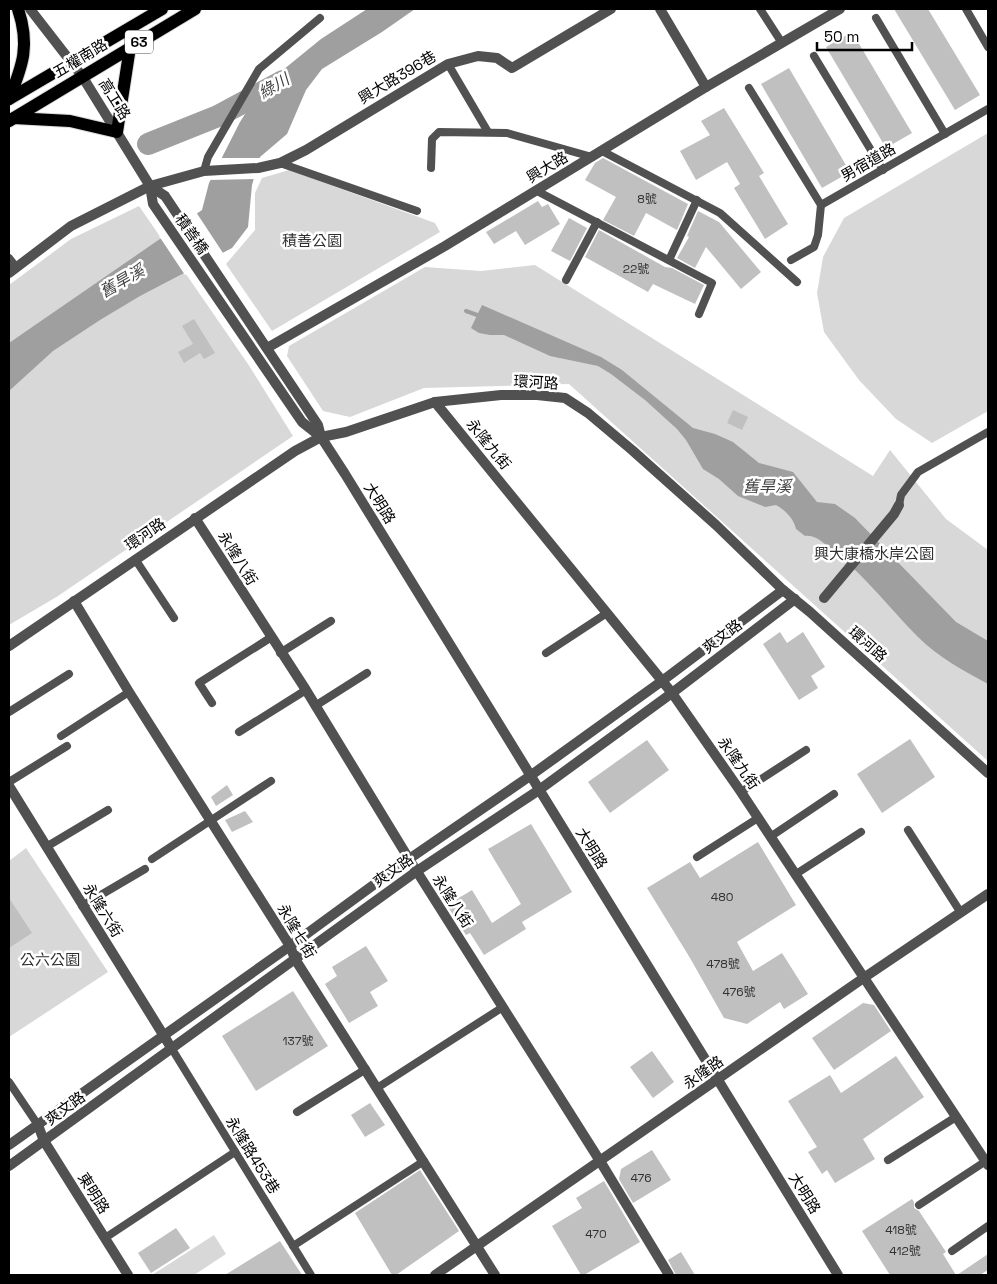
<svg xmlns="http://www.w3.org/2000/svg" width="997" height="1284" viewBox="0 0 997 1284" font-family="'Space Grotesk','Noto Sans TC',sans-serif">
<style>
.green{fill:#d8d8d8}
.water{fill:#9f9f9f}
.pier{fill:#fff}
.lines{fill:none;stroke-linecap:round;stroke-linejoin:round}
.stream{stroke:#9f9f9f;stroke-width:4}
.river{stroke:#9f9f9f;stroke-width:22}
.building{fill:#c0c0c0}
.primary-casing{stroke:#dbdbdb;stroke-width:14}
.service{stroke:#515151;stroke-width:8}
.pedestrian{stroke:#515151;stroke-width:10}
.minor{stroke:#515151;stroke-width:10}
.tertiary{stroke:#515151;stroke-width:10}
.primary{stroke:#000;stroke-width:12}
.labels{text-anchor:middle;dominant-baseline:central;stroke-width:5;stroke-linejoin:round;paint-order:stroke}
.number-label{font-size:12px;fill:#303030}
.shield{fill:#fff;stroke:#4c4c4c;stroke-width:1}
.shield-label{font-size:14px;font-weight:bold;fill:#000}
.street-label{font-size:15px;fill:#000;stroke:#fff}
.park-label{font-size:15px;fill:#2f2f2f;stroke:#fff}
.water-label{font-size:16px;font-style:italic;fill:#404040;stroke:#fff}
</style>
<rect width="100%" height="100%" fill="#fff"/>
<g class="green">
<path d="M988,133V411L932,443L896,419L859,380L824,332L817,293L823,257L844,218Z"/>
<path d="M289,170L435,223L440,232L272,331L226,264L255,230V193L262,178Z"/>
<path d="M139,206L248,364L293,436L58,596L9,625V285L71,239Z"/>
<path d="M535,265L873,476L890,450L946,519L988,550V761L569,384L424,388L350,417L323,411L287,356L289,346L425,267L481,271Z"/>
<path d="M26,848L108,972L9,1037V861Z"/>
<path d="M214,1235L226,1254L194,1275H152Z"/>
</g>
<g class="water">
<path d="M367,9H415L382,32L322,69L306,90L287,134L260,157L252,185L248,227L232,248L140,296L100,320L53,351L9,391V343L202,210L209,183L240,122L262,87L321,39Z"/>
<path d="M482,305L601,357L622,370L693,428L715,434L733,442L759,463L793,472L817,502L835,504L855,518L956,622L988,641V684C964,671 938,657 918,637C891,610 867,578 838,555C829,548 817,534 805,536L796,529C794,519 785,510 776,505L765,507L738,496L719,479L703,469L686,440L677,429L645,400L611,374L598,366L550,356L504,335H490L479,333L471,328Z"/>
</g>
<g class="pier">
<path d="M219,158H262L255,179L208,180Z"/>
<path d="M196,212L223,253L206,265L185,275L159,236Z"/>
</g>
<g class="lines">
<path class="stream" d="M466,311L480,316"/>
<path class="river" d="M148,144L218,116L283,81"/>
</g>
<g class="building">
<path d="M894,9H928L980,95L955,110Z"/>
<path d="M852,32L912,133L886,148L826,47Z"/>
<path d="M789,68L850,172L822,188L761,84Z"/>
<path d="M724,108L764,173L759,176L788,224L765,239L734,188L740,184L727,162L696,180L680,151L710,135L701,121Z"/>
<path d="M603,158L688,204L677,230L646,213L634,236L603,220L616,197L585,180L595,163Z"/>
<path d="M538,201L542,207L548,204L560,224L525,245L516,231L494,244L486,232Z"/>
<path d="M698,211L719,222L761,272L741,289L706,247L695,268L677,258L689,237L687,236Z"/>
<path d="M569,218L587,228L570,261L551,251Z"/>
<path d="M599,230L665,267L672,268L704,285L695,304L653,284L648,292L585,257Z"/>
<path d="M194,319L215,353L204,359L200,353L184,363L178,352L193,344L182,326Z"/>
<path d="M733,410L748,417L742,430L727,423Z"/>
<path d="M780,632L787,643L803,632L825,667L811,676L818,688L799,700L763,644Z"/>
<path d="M910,739L935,777L882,813L857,774Z"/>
<path d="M647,740L669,770L610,813L588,782Z"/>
<path d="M227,785L233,795L216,806L211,797Z"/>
<path d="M245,811L253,822L232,832L225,820Z"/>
<path d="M531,824L572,892L522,922L526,929L484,955L470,933L466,935L447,905L472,890L492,923L521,904L488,849Z"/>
<path d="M758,842L796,905L737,942L753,971L782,953L808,994L784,1009L780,1002L747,1024L724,1018L690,958L647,888L690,862L700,878Z"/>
<path d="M9,898L32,933L9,948Z"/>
<path d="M366,946L388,981L370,992L378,1006L349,1023L325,984L337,976L332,967Z"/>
<path d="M293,991L328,1046L256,1091L222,1036Z"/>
<path d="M863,1003L874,1005L891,1031L834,1070L812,1038Z"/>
<path d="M652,1051L674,1082L653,1098L630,1067Z"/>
<path d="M896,1056L924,1097L863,1139L875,1159L835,1183L827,1170L822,1174L808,1152L817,1147L788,1101L830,1075L841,1093Z"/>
<path d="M370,1103L385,1125L365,1137L351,1115Z"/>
<path d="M652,1150L671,1180L633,1203L619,1179L621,1169Z"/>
<path d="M420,1170L459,1231L396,1275H392L355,1213Z"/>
<path d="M604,1181L640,1242L584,1275H581L552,1226L582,1208L576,1198Z"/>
<path d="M912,1199L914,1202V1208L919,1211L946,1252L943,1254L956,1275H890L862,1231Z"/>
<path d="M176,1228L190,1248L151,1273L138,1253Z"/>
<path d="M280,1241L302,1275H225Z"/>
<path d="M681,1252L695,1275H676L668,1260Z"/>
<path d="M988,1254V1270L980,1275H957Z"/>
</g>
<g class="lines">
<g class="primary-casing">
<g id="primary">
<path d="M9,99L162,9"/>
<path d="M9,99C23,65 30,45 18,9"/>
<path d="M14,118L70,121L117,132L130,47"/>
<path d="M9,121L195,9"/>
</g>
</g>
<g class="service">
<path d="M760,9L782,43"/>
<path d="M966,9L988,47"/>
<path d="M876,18L945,134"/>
<path d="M814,56L883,170"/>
<path d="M448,64L488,132"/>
<path d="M749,88L821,205"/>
<path d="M602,151L720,213L797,282"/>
<path d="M280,163L417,211"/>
<path d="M431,168L432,139L439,132L507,133L592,157"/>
<path d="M204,171L208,157L259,69L320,18"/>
<path d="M537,191L712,283L699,314"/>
<path d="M9,258L16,267"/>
<path d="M669,260L697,200"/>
<path d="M791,260L814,247L818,235L821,205L988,109"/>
<path d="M566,280L597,222"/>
<path d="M899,505L901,495L918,472L988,432"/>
<path d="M135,559L174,618"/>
<path d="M280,653L331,621"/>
<path d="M546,653L607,613"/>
<path d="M212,703L199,683L270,638"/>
<path d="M315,706L367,673"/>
<path d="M9,712L69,674"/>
<path d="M239,732L306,690"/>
<path d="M61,736L129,692"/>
<path d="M9,782L67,746"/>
<path d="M741,792L806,750"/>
<path d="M908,830L961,913"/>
<path d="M770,837L834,794"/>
<path d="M46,847L108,810"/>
<path d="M697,857L758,818"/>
<path d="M152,859L271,781"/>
<path d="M796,874L861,832"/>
<path d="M82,906L145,869"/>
<path d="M172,1049L311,1275"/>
<path d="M9,1082L38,1125"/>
<path d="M377,1088L503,1007"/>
<path d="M297,1112L366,1069"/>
<path d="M888,1160L956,1117"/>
<path d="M919,1205L986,1161"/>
<path d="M105,1238L235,1152"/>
<path d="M293,1246L424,1161"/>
<path d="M952,1251L988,1226"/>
</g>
<path class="pedestrian" d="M824,598L894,514L899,505"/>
<g class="minor">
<path d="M660,9L706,87"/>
<path d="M150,186L153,204L302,422L321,437L345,474L838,1275"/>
<path d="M150,186L165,196L318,425L321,437"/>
<path d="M9,273L71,226L150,186L204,171L258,168L280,163L306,150L448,64L478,56L497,58L512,68L611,9"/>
<path d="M267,348L445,246L706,87L840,9"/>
<path d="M435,402L672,693L741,792L988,1165"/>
<path d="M195,518L306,690L409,859L600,1161L669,1275"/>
<path d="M74,601L129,692L290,946L409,859L530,776L662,681L783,590"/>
<path d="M9,646L295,451L321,437L346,432L435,402L501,395H537L565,398L588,413L632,450L716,525L783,590L810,612L988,773"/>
<path d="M9,786L172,1049"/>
<path d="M295,959L417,871L539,790L672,693L795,599"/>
<path d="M38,1125L44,1141L128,1275"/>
<path d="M435,1275L865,977L988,894"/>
</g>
<g class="tertiary">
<path d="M30,9L82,76L150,186"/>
<path d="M9,1145L290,946L295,959L495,1275"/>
<path d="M9,1166L295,959"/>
</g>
<use href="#primary" class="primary"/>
</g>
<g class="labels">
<g class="number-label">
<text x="647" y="199">8號</text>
<text x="636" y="269">22號</text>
<text x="722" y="897">480</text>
<text x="723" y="964">478號</text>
<text x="739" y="992">476號</text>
<text x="298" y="1041">137號</text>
<text x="641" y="1178">476</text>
<text x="901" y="1230">418號</text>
<text x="596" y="1234">470</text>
<text x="905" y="1251">412號</text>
</g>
<rect class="shield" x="125" y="30.5" width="28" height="23" rx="4"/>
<g class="shield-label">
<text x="139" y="42">63</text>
</g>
<g class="street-label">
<text transform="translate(80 58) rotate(-31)">五權南路</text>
<text transform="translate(397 77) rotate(-31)">興大路396巷</text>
<text transform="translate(115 99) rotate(58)">高工路</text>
<text transform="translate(868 162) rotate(-30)">男宿道路</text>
<text transform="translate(547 167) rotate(-31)">興大路</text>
<text transform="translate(192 234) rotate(55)">積善橋</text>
<text transform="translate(536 382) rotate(3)">環河路</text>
<text transform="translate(489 444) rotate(51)">永隆九街</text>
<text transform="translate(380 503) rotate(58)">大明路</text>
<text transform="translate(145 534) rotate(-34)">環河路</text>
<text transform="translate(238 558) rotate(58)">永隆八街</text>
<text transform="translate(722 636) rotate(-37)">爽文路</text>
<text transform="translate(868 644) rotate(42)">環河路</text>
<text transform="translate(739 763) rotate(55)">永隆九街</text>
<text transform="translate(592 848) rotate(58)">大明路</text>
<text transform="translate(393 870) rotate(-35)">爽文路</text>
<text transform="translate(453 901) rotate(57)">永隆八街</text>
<text transform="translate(103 910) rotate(58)">永隆六街</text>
<text transform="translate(297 931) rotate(59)">永隆七街</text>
<text transform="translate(703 1072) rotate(-35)">永隆路</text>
<text transform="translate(65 1108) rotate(-36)">爽文路</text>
<text transform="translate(253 1155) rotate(58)">永隆路453巷</text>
<text transform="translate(94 1193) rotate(58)">東明路</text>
<text transform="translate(805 1193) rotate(58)">大明路</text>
</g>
<g class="park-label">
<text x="312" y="240">積善公園</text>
<text x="874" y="553">興大康橋水岸公園</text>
<text x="50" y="959">公六公園</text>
</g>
<g class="water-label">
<text transform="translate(274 86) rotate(-31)">綠川</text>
<text transform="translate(122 281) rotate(-30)">舊旱溪</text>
<text x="767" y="486">舊旱溪</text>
</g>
</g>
<rect width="997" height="1284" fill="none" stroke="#000000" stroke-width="20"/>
<path d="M817 42v8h95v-8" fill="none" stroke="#000000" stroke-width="2.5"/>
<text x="824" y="42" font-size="15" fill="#000000" stroke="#ffffff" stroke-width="4" paint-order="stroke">50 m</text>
</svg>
